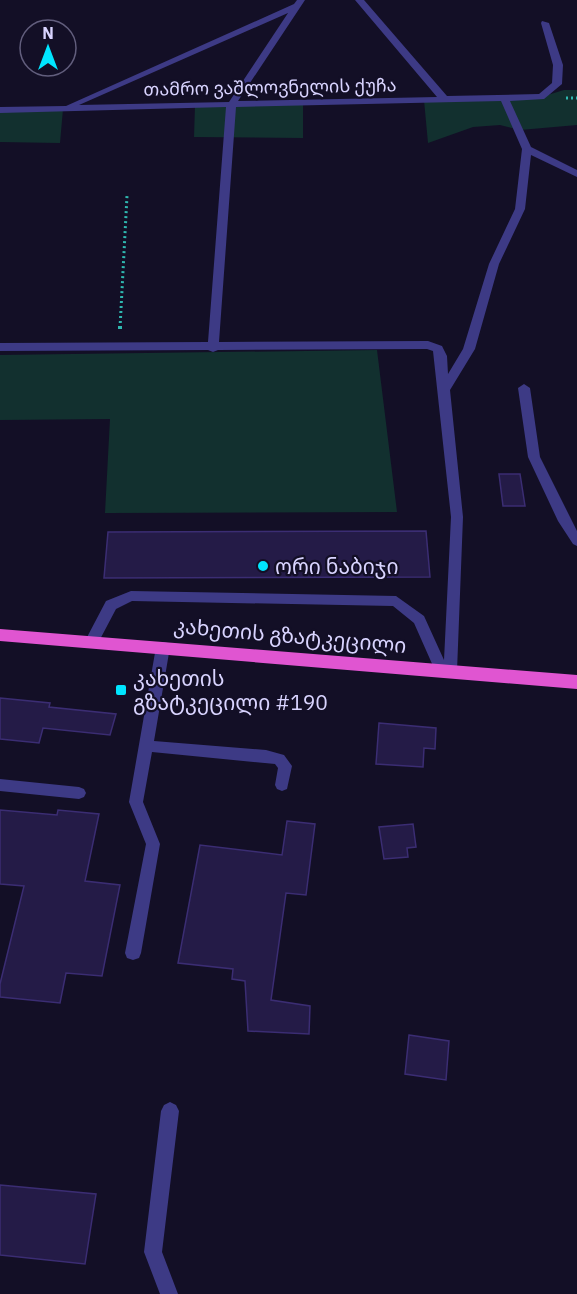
<svg xmlns="http://www.w3.org/2000/svg" width="577" height="1294" viewBox="0 0 577 1294" font-family="'IBM Plex Sans','Noto Sans Georgian',sans-serif">
<style>
.green{fill:#12302f}
.building{fill:#241b47;stroke:#3b2d73;stroke-width:1.5}
.lines{fill:none;stroke-linecap:round;stroke-linejoin:round}
.path-far1{stroke:#2fb8b0;stroke-width:3;stroke-dasharray:2 3;stroke-linecap:butt}
.path{stroke:#2fb8b0;stroke-width:4;stroke-dasharray:3 4.5;stroke-linecap:butt}
.service{fill:#3d3a85;fill-rule:evenodd}
.trunk{fill:#e055d1;fill-rule:evenodd}
.poi-dot{fill:#00e5ff;stroke:#130f26;stroke-width:2}
.labels{text-anchor:middle;dominant-baseline:central;stroke-width:4.5;stroke-linejoin:round;paint-order:stroke}
.far-street-label{font-size:18px;fill:#d9d4ff;stroke:#130f26}
.poi-label{font-size:21px;fill:#d9d4ff;stroke:#130f26;text-anchor:start}
.street-label{font-size:21px;fill:#d9d4ff;stroke:#130f26}
</style>
<rect width="100%" height="100%" fill="#130f26"/>
<g class="green">
<path d="M564,90H577V125L520,130L500,125L473,127L428,143L424,100L541,97Z"/>
<path d="M303,103V138L194,137L195,106Z"/>
<path d="M63,109L60,143L0,142V110Z"/>
<path d="M377,350L397,512L105,513L110,419L0,420V355Z"/>
</g>
<g class="building">
<path d="M499,474H520L525,506H503Z"/>
<path d="M426,531L430,577L104,578L108,532Z"/>
<path d="M0,698L50,703L49,707L116,714L110,735L43,728L39,743L0,739Z"/>
<path d="M379,723L436,728L435,749L424,748L423,767L376,764Z"/>
<path d="M0,810L57,815L58,810L99,814L85,881L120,885L102,976L66,973L60,1003L0,997V984L24,886L0,884Z"/>
<path d="M287,821L315,824L306,895L286,893L271,1000L310,1006L309,1034L248,1031L245,981L232,979L233,969L178,963L200,845L282,855Z"/>
<path d="M413,824L416,847L407,848L408,857L384,859L379,827Z"/>
<path d="M409,1035L449,1041L446,1080L405,1074Z"/>
<path d="M0,1185L96,1194L85,1264L0,1255Z"/>
</g>
<g class="lines">
<g class="path-far1">
<path d="M566,98H577"/>
<path d="M120,328L127,196"/>
</g>
<path class="path" d="M120,329V326"/>
<g class="service">
<path d="M297,0H305L238,101L437,97L355,0H364L447,96L539,94L552,83L553,65L541,23L542,21L549,23L563,65L562,84L544,99L510,101L531,147L577,170V177L531,155L525,209L499,264L475,349L450,390L463,517L457,671L455,675H437L414,623L393,606L132,601L116,609L97,645H87L85,641L106,601L131,591L396,596L424,616L444,660L451,517L433,351L427,349L218,350L213,352L208,350L0,351V343L208,342L226,107L0,113V107L66,106L294,4ZM288,13L229,102L79,105ZM501,101L522,149L515,209L489,264L463,349L448,374L447,356L442,346L428,341L219,342L236,107Z"/>
<path d="M524,384L530,388L540,457L577,531V546L573,544L558,521L528,457L518,388Z"/>
<path d="M163,642L168,643L170,647L154,741L266,750L284,755L292,766L287,789L282,791L277,789L275,785L278,768L275,764L152,752L143,802L160,844L141,953L139,958L133,960L127,958L125,953L146,844L129,802L156,647L158,643Z"/>
<path d="M0,779L79,787L84,789L86,793L84,797L79,799L0,791Z"/>
<path d="M170,1102L176,1105L179,1111L162,1252L178,1294H160L144,1252L161,1111L164,1105Z"/>
</g>
<path class="trunk" d="M0,629L577,675V689L0,641Z"/>
</g>
<g class="poi-dot">
<circle cx="263" cy="566" r="6"/>
<rect x="115" y="684" width="12" height="12" rx="3"/>
</g>
<g class="labels">
<g class="far-street-label">
<text transform="translate(270 87) rotate(-1)">თამრო ვაშლოვნელის ქუჩა</text>
</g>
<g class="poi-label">
<text x="275" y="566">ორი ნაბიჯი</text>
<text x="133" y="678">კახეთის<tspan x="133" dy="24">გზატკეცილი #190</tspan></text>
</g>
<g class="street-label">
<text transform="translate(290 635) rotate(5)">კახეთის გზატკეცილი</text>
</g>
</g>
<g transform="translate(48 48)"><circle r="28" fill="#130f26" stroke="#625e7d" stroke-width="1.5"/>
<path d="M0-4.5L10 22L0 15L-10 22Z" fill="#00e5ff"/>
<text y="-9" font-size="16" font-weight="bold" text-anchor="middle" fill="#d9d4ff">N</text>
</g>
</svg>
